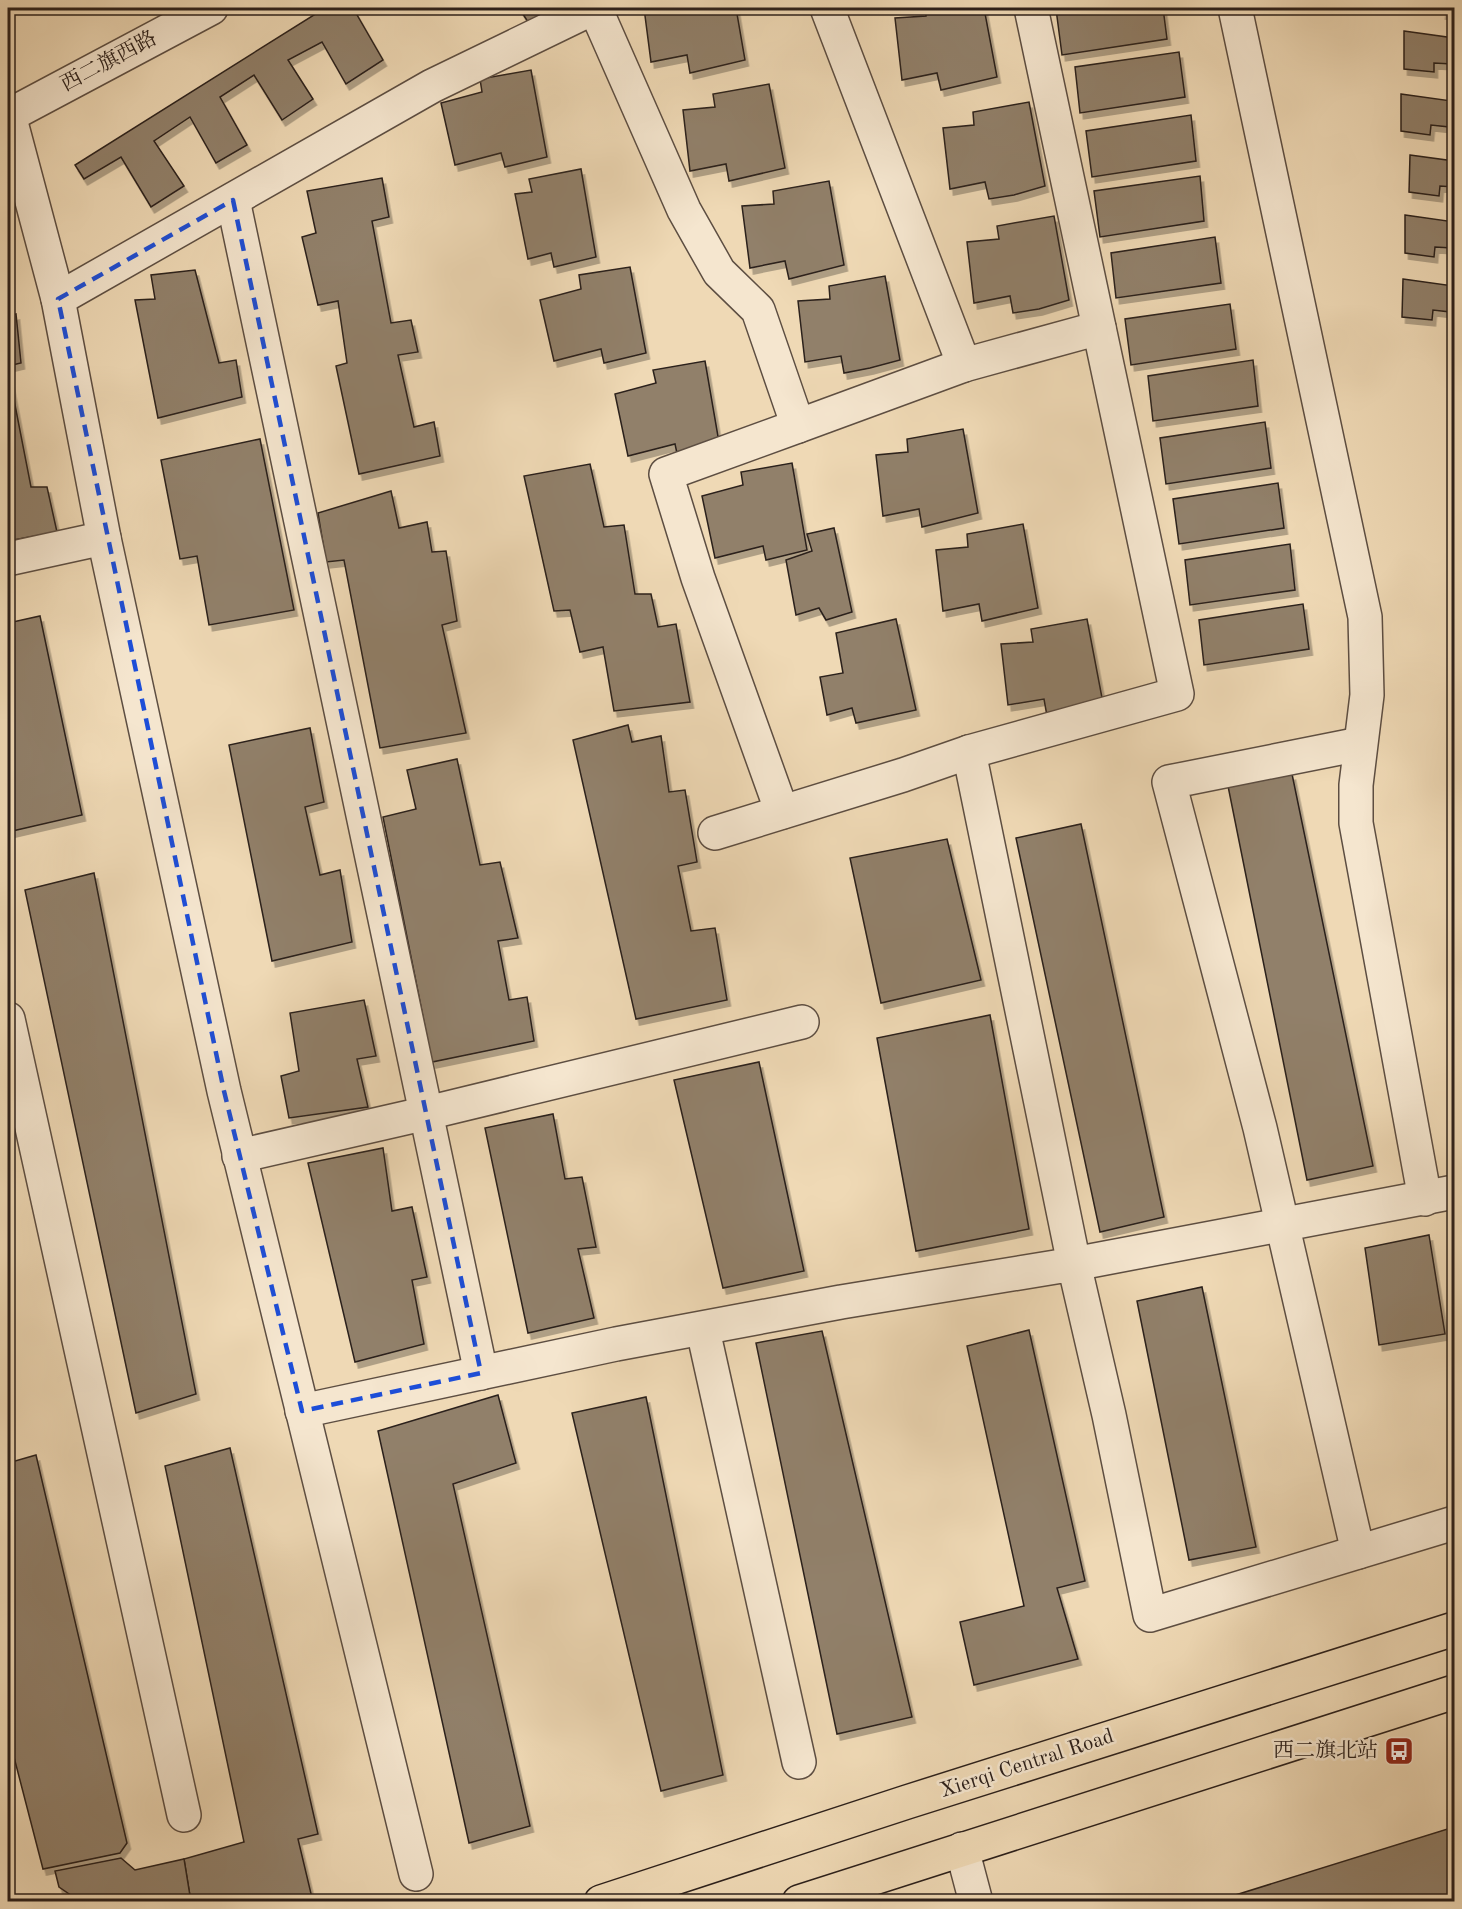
<svg xmlns="http://www.w3.org/2000/svg" width="1462" height="1909" viewBox="0 0 1462 1909" font-family="'Old Standard TT','Noto Serif SC',serif">
<style>
.building{fill:#91806b;stroke:#2c201b;stroke-width:1.5;filter:url(#shadow)}
.lines{fill:none;stroke-linecap:round;stroke-linejoin:round}
.minor-casing{stroke:#5d4e42;stroke-width:36}
.major-casing{stroke:#2c201b;stroke-width:36}
.minor{stroke:#f5e6cf;stroke-width:33}
.major{stroke:#efd9b5;stroke-width:33}
.marked{fill:none;stroke:#1d4ed8;stroke-width:4.5;stroke-dasharray:12 8;stroke-linejoin:round}
.labels{text-anchor:middle;dominant-baseline:central;stroke-width:5;stroke-linejoin:round;paint-order:stroke}
.street-label{font-size:21px;fill:#2c201b;stroke:#f5e6cf}
.poi-label{font-size:21px;fill:#2c201b;stroke:#f5e6cf;text-anchor:end}
</style>
<defs>
<filter id="shadow"><feDropShadow dx="3.5" dy="6" stdDeviation="0" flood-color="#0004"/></filter>
</defs>
<rect width="100%" height="100%" fill="#efd9b5"/>
<filter id="stains"><feTurbulence type="fractalNoise" baseFrequency=".00333" numOctaves="4"/><feColorMatrix values="0 0 0 0 .2 0 0 0 0 .09 0 0 0 0 .02 0 0 0 .5 -.17"/></filter>
<radialGradient id="worn" r=".72"><stop offset=".6" stop-color="#630" stop-opacity="0"/><stop offset="1" stop-color="#630" stop-opacity=".3"/></radialGradient>
<g class="building">
<path d="M325,8H353L383,60L346,84L322,42L288,60L313,99L282,120L254,75L220,97L247,145L216,163L190,117L154,141L184,186L151,207L121,157L84,179L75,165Z"/>
<path d="M519,8H554L528,22Z"/>
<path d="M644,8H736L745,60L690,73L687,55L651,62Z"/>
<path d="M926,8H984L997,77L941,90L937,73L902,80L895,18L926,16Z"/>
<path d="M1070,8H1163L1167,39L1062,55L1056,9Z"/>
<path d="M1443,8H1454V14L1442,13Z"/>
<path d="M1404,31L1454,38V76H1452V64L1434,63V72L1404,69Z"/>
<path d="M1179,52L1185,97L1080,113L1075,67Z"/>
<path d="M531,70L547,157L505,167L501,153L455,165L441,103L482,92L480,79Z"/>
<path d="M769,84L785,168L729,181L726,164L690,171L683,110L715,107L713,94Z"/>
<path d="M1401,94L1451,101V94H1454V139L1448,138L1449,127L1431,125L1430,135L1401,131Z"/>
<path d="M1029,102L1045,186L1014,195L989,199L985,182L950,189L943,128L974,125L973,112Z"/>
<path d="M1191,115L1196,161L1092,177L1086,131Z"/>
<path d="M1410,155L1454,161V187L1440,186L1439,196L1409,192Z"/>
<path d="M581,169L596,257L554,267L551,253L528,259L515,194L532,192L529,179Z"/>
<path d="M1200,176L1204,221L1100,237L1094,191Z"/>
<path d="M382,178L389,217L372,221L391,323L411,320L418,352L398,355L414,427L434,422L440,456L359,474L336,366L347,363L338,301L318,305L302,237L316,233L307,191Z"/>
<path d="M829,181L844,265L789,279L785,261L750,268L742,206L774,204L773,191Z"/>
<path d="M1405,215L1454,222V221V260H1452V248L1435,247L1434,257L1405,253Z"/>
<path d="M1054,216L1069,300L1039,309L1013,313L1010,296L974,303L967,242L999,239L997,226Z"/>
<path d="M1215,237L1221,283L1116,298L1111,253Z"/>
<path d="M630,267L646,353L604,363L601,349L554,361L540,300L581,289L579,275Z"/>
<path d="M195,270L219,363L236,360L242,397L158,418L135,300L155,299L151,275Z"/>
<path d="M885,276L900,360L870,368L844,373L841,356L805,362L798,301L830,299L829,286Z"/>
<path d="M1403,279L1453,286L1454,280V324H1449L1450,312L1433,310L1432,320L1402,317Z"/>
<path d="M1230,304L1236,349L1131,365L1125,319Z"/>
<path d="M16,314L21,363L8,366V316Z"/>
<path d="M1253,360L1258,406L1153,421L1148,376Z"/>
<path d="M705,361L720,448L678,458L675,444L628,456L615,394L656,383L653,370Z"/>
<path d="M8,369L31,487H47L57,532L8,541Z"/>
<path d="M1265,422L1271,468L1166,484L1160,438Z"/>
<path d="M963,429L978,513L922,527L919,509L883,516L876,455L908,452L907,439Z"/>
<path d="M260,439L294,610L209,625L197,556L180,559L161,460Z"/>
<path d="M792,463L807,550L766,560L763,546L715,558L702,496L743,485L741,472Z"/>
<path d="M590,464L604,527L624,525L635,594H651L658,627L676,624L690,702L614,711L603,647L580,652L570,610L554,611L524,476Z"/>
<path d="M1278,483L1284,528L1179,544L1173,499Z"/>
<path d="M391,491L399,528L427,522L432,552L446,551L457,621L442,625L466,733L380,748L344,560L326,562L318,513Z"/>
<path d="M1023,524L1038,608L982,621L979,604L943,611L936,550L968,547L967,534Z"/>
<path d="M834,528L852,612L826,620L819,608L796,615L786,560L812,551L807,534Z"/>
<path d="M1290,544L1295,590L1190,605L1185,560Z"/>
<path d="M1303,604L1309,649L1204,665L1199,620Z"/>
<path d="M40,616L82,815L8,832V623Z"/>
<path d="M896,619L916,710L856,723L852,708L827,715L820,677L843,673L836,633Z"/>
<path d="M1087,619L1103,703L1047,716L1044,699L1008,705L1001,644L1033,642L1031,629Z"/>
<path d="M628,725L632,742L661,736L669,792L685,790L697,862L678,866L691,931L715,928L727,1000L636,1019L573,740Z"/>
<path d="M310,728L324,802L305,807L320,875L340,870L352,942L272,961L229,745Z"/>
<path d="M457,759L480,865L500,862L518,938L498,941L509,1000L527,997L534,1041L432,1062L383,817L416,809L407,770Z"/>
<path d="M1292,774L1373,1166L1307,1180L1228,786Z"/>
<path d="M1081,824L1164,1217L1100,1232L1016,838Z"/>
<path d="M947,839L981,980L881,1003L850,858Z"/>
<path d="M94,873L196,1394L136,1413L25,890Z"/>
<path d="M364,1000L376,1056L357,1059L368,1107L289,1118L281,1076L299,1071L290,1013Z"/>
<path d="M990,1015L1029,1229L916,1251L877,1038Z"/>
<path d="M759,1062L804,1271L723,1288L674,1080Z"/>
<path d="M553,1114L565,1179L582,1177L596,1247L578,1249L594,1318L528,1333L485,1128Z"/>
<path d="M383,1148L392,1211L412,1207L427,1277L412,1280L424,1344L355,1362L308,1163Z"/>
<path d="M1429,1235L1445,1334L1379,1345L1365,1248Z"/>
<path d="M1202,1287L1256,1547L1189,1560L1137,1301Z"/>
<path d="M1029,1330L1085,1581L1057,1588L1078,1659L974,1685L960,1622L1024,1606L967,1346Z"/>
<path d="M822,1331L912,1717L837,1734L756,1343Z"/>
<path d="M498,1395L516,1463L453,1484L530,1826L469,1843L378,1431Z"/>
<path d="M646,1397L723,1775L661,1791L572,1413Z"/>
<path d="M230,1448L318,1834L298,1839L313,1902H191L184,1859L244,1842L165,1466Z"/>
<path d="M36,1455L127,1843L120,1853L43,1869L8,1734V1463Z"/>
<path d="M1454,1827V1902H1213Z"/>
<path d="M121,1858L135,1870L184,1859L191,1902H81L59,1887L55,1871Z"/>
</g>
<g class="lines">
<g class="minor-casing">
<g id="minor">
<path d="M595,8L684,210L719,272L758,310L798,426L666,474L698,578L782,812"/>
<path d="M827,8L964,365"/>
<path d="M1235,8L1365,617L1367,695L1356,785V823L1425,1199"/>
<path d="M9,115L58,299L104,538L224,1091L416,1874"/>
<path d="M8,116L211,8"/>
<path d="M233,200L481,1373"/>
<path d="M58,299L432,86L593,8"/>
<path d="M798,426L964,365L1099,328"/>
<path d="M8,559L104,538"/>
<path d="M969,752L1074,1264L1454,1192"/>
<path d="M715,833L903,775L969,752L1177,694L1031,8"/>
<path d="M8,1019L184,1815"/>
<path d="M239,1156L427,1113L802,1022"/>
<path d="M703,1330L799,1762"/>
<path d="M302,1411L616,1344L841,1302L1074,1264L1109,1415L1150,1615L1454,1523"/>
<path d="M1358,1552L1260,1128L1169,782L1360,744"/>
<path d="M962,1849L976,1902"/>
</g>
</g>
<g class="major-casing">
<g id="major">
<path d="M601,1902L907,1802L1454,1629"/>
<path d="M799,1902L1454,1692"/>
</g>
</g>
<use href="#minor" class="minor"/>
<use href="#major" class="major"/>
</g>
<path class="marked" d="M233,200L481,1373L302,1411L224,1091L58,299Z"/>
<defs>
<g id="bus-square" transform="scale(1.5)"><rect x="-9" y="-9" width="18" height="18" rx="4" fill="#8f2418" stroke="#f5e6cf"/><path d="M-5-6H5V4H4V6H2V4H-2V6H-4V4H-5ZM-3.5-4V0h7V-4ZM-3.5 1.2v1.5H-2V1.2ZM2 1.2v1.5H3.5V1.2Z" fill="#fff"/></g>
</defs>
<g fill-rule="evenodd">
<use href="#bus-square" x="1399" y="1751"/>
</g>
<g class="labels">
<g class="street-label">
<text transform="translate(109 62) rotate(-28)">西二旗西路</text>
<text transform="translate(1027 1764) rotate(-18)">Xierqi Central Road</text>
</g>
<g class="poi-label">
<text x="1378" y="1751">西二旗北站</text>
</g>
</g>
<rect width="1462" height="1909" fill="none" stroke="#efd9b5" stroke-width="30"/>
<rect x="9" y="9" width="1444" height="1891" fill="none" stroke="#2c201b" stroke-width="3"/>
<rect x="15" y="15" width="1432" height="1879" fill="none" stroke="#2c201b" stroke-width="1.5"/>
<rect width="100%" height="100%" filter="url(#stains)"/>
<rect width="100%" height="100%" fill="url(#worn)"/>
</svg>
